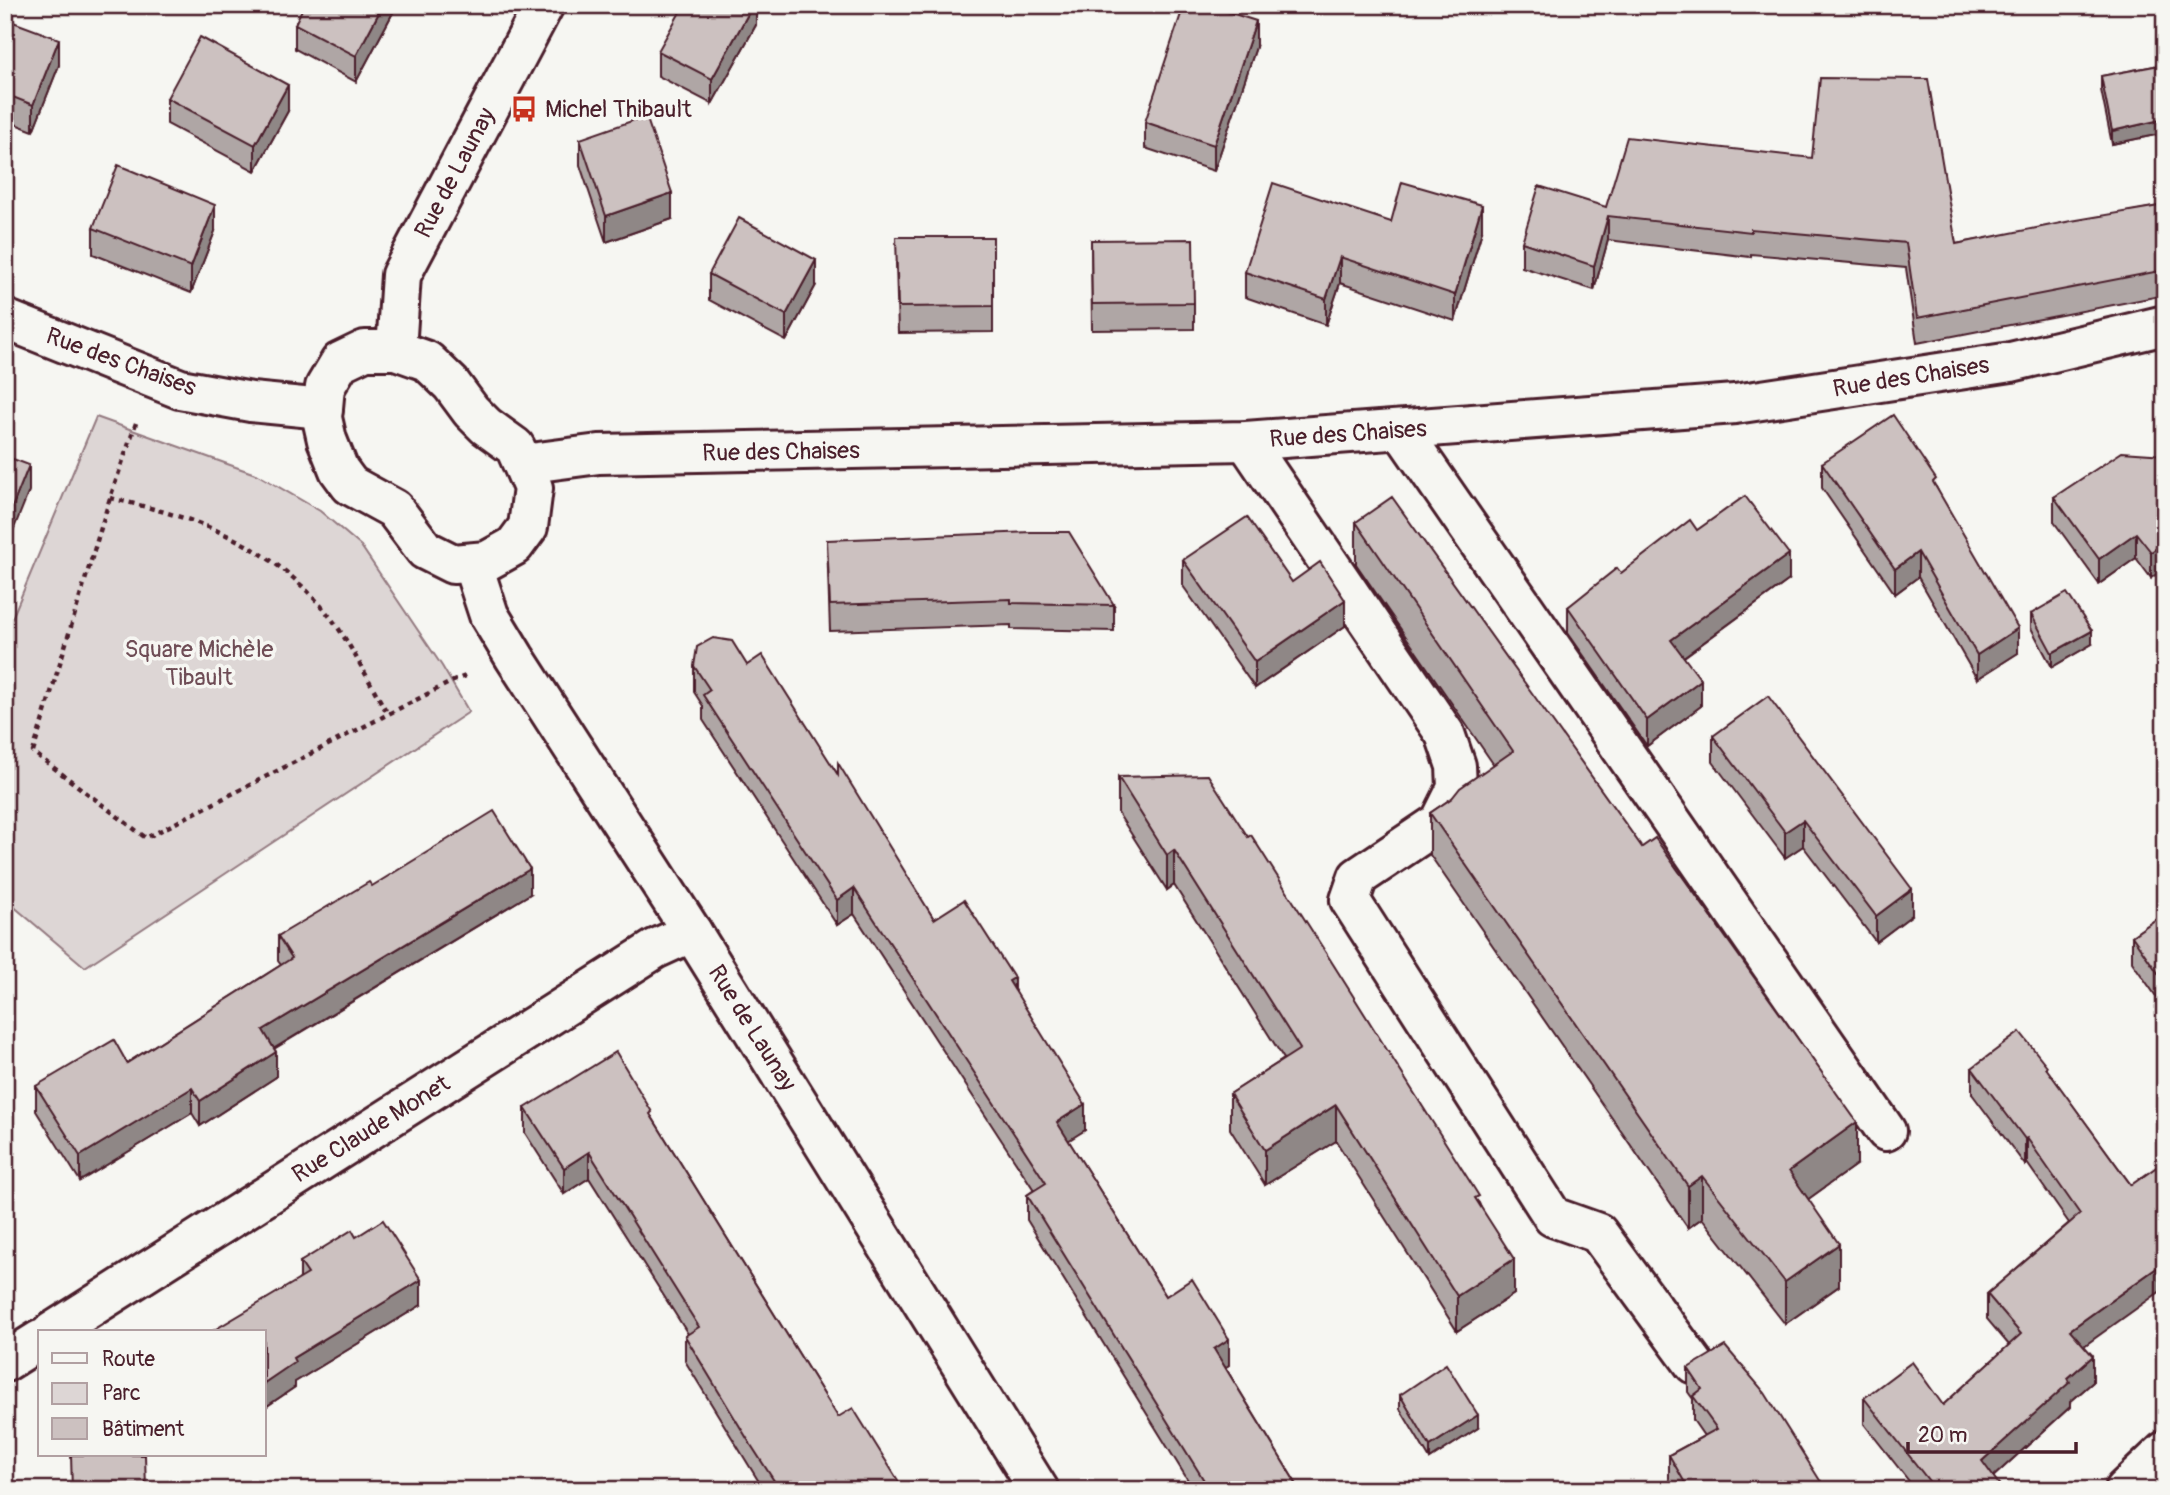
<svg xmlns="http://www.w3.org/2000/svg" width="2170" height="1495" viewBox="0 0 2170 1495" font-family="Pangolin,sans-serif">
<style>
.green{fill:#ddd6d5;stroke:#947a80;stroke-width:2}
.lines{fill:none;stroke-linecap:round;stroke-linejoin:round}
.minor-casing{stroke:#4a1f2b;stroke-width:44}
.major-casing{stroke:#4a1f2b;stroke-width:44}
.path{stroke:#4a1f2b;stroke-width:4.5;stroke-dasharray:5 5;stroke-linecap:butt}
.minor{stroke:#f6f6f2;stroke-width:38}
.major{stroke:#f6f6f2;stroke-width:38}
.wall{fill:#afa6a5;stroke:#4a1f2b;stroke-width:2}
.shaded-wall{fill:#8f8786;stroke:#4a1f2b;stroke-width:2}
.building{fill:#ccc1c0;stroke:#4a1f2b;stroke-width:2}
.labels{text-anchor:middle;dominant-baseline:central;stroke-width:7;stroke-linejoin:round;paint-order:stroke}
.poi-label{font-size:24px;fill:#4a1f2b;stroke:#f6f6f2;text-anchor:start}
.street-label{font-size:24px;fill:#4a1f2b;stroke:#f6f6f2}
.park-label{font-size:24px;fill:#6f4d56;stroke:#f6f6f2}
</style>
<rect width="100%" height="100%" fill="#f6f6f2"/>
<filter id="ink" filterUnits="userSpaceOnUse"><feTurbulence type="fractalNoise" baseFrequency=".0143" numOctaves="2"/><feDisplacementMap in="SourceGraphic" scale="14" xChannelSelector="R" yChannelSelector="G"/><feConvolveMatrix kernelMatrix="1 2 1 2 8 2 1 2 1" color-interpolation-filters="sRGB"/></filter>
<g filter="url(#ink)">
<path class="green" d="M96,417L258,475L320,511L361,546L442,666L469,712L85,967L5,899V635Z"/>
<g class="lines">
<g class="minor-casing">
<g id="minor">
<path d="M5,319L180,389L251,402L323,409"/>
<path d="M365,350H396L427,361L451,384L471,411L486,426L515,447L533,488L528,527L514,546L487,561L453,564L425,550L394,509L350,485L339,470L327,440L322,418L325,387L340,362Z"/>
<path d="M396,350L401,275L544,5"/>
<path d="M1401,430L1886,1131"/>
<path d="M1246,441L1445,734L1456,766L1457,788L1440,822L1358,877L1350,900L1553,1217L1598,1233L1694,1364"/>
<path d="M523,464L599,454L1246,441L1735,404L2011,362L2165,325"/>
<path d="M472,563L489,615L515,658L692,932L1039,1490"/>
<path d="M52,1332L655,949L692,932"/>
<path d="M5,1362L40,1340"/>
</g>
</g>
<g class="major-casing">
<path id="major" d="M2124,1490L2165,1451"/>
</g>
<g class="path">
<path d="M136,423L110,498L33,752L146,838L451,682L468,675"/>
<path d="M110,498C201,519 275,544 334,622C354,650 370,684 388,714"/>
</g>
<use href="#minor" class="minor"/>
<use href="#major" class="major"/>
</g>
<g class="wall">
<path d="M397,5L356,82L295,49V24Z"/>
<path d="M756,5V25L712,104L658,76V51Z"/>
<path d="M5,19L59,65L33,131L5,120Z"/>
<path d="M1256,47L1214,171L1145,148V122Z"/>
<path d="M2165,64V133L2112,144L2101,90V76Z"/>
<path d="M167,98L288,111L255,171L167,124Z"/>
<path d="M580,139L672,219L606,242L580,165Z"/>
<path d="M2165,205V295L1917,343L1906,268L1751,254V257L1608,240L1594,290L1522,267V242L1606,207L1956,244Z"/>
<path d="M1391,222L1482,231L1455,321L1340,283L1326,325L1245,297V272Z"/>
<path d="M93,228L215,231L191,293L93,254Z"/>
<path d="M993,237V332L898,333L896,263Z"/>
<path d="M1091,240L1194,303V329L1092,330Z"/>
<path d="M709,274L816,285L786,341L709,300Z"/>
<path d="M2165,455L2151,578L2136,558L2099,584L2054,522V497Z"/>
<path d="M1822,463L1936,487L2018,653L1977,679L1918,577L1895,594L1822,488Z"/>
<path d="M1356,522L1857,1164L1808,1199L1839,1286L1785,1324L1702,1218L1688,1228L1430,855V813L1452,798L1494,765L1356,564Z"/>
<path d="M1697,530L1789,580L1684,657L1701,706L1647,746L1568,633V607L1621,573Z"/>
<path d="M827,540L1114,605V631L1011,629V625L830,631Z"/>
<path d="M1183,560L1345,626L1255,688L1183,586Z"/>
<path d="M2031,614L2092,644L2052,667L2031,628Z"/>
<path d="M747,665L838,774L934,919L1014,990L1085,1130L1068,1140L1166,1296L1229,1365L1225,1367L1300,1490H1194L1027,1220V1195L1034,1190L854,914L837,925L703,720V706L694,692V666Z"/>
<path d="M1713,736L1912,915L1876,942L1803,846L1785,858L1713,762Z"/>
<path d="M1118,777L1479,1203L1514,1294L1457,1331L1336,1141L1265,1185L1230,1129V1094L1284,1059L1174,885L1167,890L1118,813Z"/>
<path d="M372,886L530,894L274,1049L276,1077L200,1126L192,1113L80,1181L36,1111V1086L127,1063L281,965L278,961V936Z"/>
<path d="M2165,913V1009L2132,962V936Z"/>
<path d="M1972,1068L2047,1070L2131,1185L2083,1346L2093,1382L2070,1402V1407L1993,1477L2003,1490H1916L1864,1424V1398L1943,1405L2009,1345L1987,1319V1294L2069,1223L2027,1163L2025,1165L1972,1094Z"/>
<path d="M525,1108L652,1117L838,1417L904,1490H764L685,1361V1336L688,1334L589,1178L564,1194L525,1133Z"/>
<path d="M356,1237L421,1305L295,1382V1387L264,1408V1332L300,1278V1262Z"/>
<path d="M1688,1368L1821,1490H1675L1669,1479V1455L1704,1436L1693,1420V1399L1688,1392Z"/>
<path d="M1400,1395L1478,1428L1430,1459L1400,1409Z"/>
</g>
<g class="shaded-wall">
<path d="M383,5H397L356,82V56Z"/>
<path d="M753,5H756V25L712,104V79Z"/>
<path d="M1256,21V47L1214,171V145Z"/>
<path d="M59,39V65L33,131V105Z"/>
<path d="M288,85V111L255,171V145Z"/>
<path d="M2165,119V133L2112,144V131Z"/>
<path d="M672,193V219L606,242V216Z"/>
<path d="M215,205V231L191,293V267Z"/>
<path d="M1482,205V231L1455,321V295Z"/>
<path d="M1608,216V240L1594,290V266Z"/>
<path d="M1340,257V283L1326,325V299Z"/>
<path d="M816,260V285L786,341V315Z"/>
<path d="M29,465V491L5,551V525Z"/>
<path d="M2136,533V558L2099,584V559Z"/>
<path d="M2165,542V568L2151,578V552Z"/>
<path d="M1918,552V577L1895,594V569Z"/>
<path d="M1789,554V580L1671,666V640Z"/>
<path d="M1345,600V626L1255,688V662Z"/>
<path d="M2018,628V653L1977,679V655Z"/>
<path d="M2092,631V644L2052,667V653Z"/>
<path d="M1701,680V706L1647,746V720Z"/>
<path d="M1803,820V846L1785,858V832Z"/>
<path d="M1174,850V885L1167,890V855Z"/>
<path d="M530,869V894L263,1055V1030Z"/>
<path d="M854,888V914L837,925V900Z"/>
<path d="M1912,889V915L1876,942V916Z"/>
<path d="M1014,978V1003L1009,981Z"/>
<path d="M276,1052V1077L200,1126V1101Z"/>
<path d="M192,1088V1113L80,1181V1156Z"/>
<path d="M1085,1104V1130L1057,1148V1122Z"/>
<path d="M1336,1105V1141L1265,1185V1150Z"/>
<path d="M1857,1122V1164L1789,1213V1171Z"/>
<path d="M2027,1138V1163L2025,1165V1139Z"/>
<path d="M589,1152V1178L564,1194V1168Z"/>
<path d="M1702,1176V1218L1688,1228V1186Z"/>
<path d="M1839,1244V1286L1785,1324V1282Z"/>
<path d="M1514,1259V1294L1457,1331V1296Z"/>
<path d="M2165,1262V1288L2070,1356V1330Z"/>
<path d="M421,1280V1305L295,1382V1387L264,1408V1383L293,1358Z"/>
<path d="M1229,1339V1365L1214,1375V1349Z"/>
<path d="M2093,1356V1382L2070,1402V1407L1982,1487V1461L2068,1378Z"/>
<path d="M1478,1415V1428L1430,1459V1446Z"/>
<path d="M1821,1482V1490H1813Z"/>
</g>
<g class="building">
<path d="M304,5H383L356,56L295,24Z"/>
<path d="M684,5H753L712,79L658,51Z"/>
<path d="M1184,5H1206L1256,21L1214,145L1145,122Z"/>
<path d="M5,19L59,39L33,105L5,94Z"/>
<path d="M200,37L288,85L255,145L167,98Z"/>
<path d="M2165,64V119L2112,131L2101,76Z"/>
<path d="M1820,78L1928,79L1956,244L2071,221L2165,205V270L1917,318L1906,243L1751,229V232L1608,216L1594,266L1522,242L1539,186L1606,207L1627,137L1812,158Z"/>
<path d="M646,116L672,193L606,216L580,139Z"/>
<path d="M118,165L215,205L191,267L93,228Z"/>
<path d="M1402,182L1482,205L1455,295L1340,257L1326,299L1245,272L1273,183L1391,222Z"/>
<path d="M739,218L816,260L786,315L709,274Z"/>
<path d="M896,237H993V306L898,307Z"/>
<path d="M1193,239L1194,303L1092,304L1091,240Z"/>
<path d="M1893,415L1936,479L1933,482L2018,628L1977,655L1918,552L1895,569L1822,463Z"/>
<path d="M2122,452L2165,455V542L2151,552L2136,533L2099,559L2054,497Z"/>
<path d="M5,456L29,465L5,525Z"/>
<path d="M1745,496L1789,554L1671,640L1701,680L1647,720L1568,607L1617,568L1621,573L1690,520L1697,530Z"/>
<path d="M1392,497L1642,847L1655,838L1857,1122L1789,1171L1839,1244L1785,1282L1702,1176L1688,1186L1430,813L1452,798L1460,788L1513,751L1356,522Z"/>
<path d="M1247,517L1292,582L1320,562L1345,600L1255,662L1183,560Z"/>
<path d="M1031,532H1069L1114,605L1011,603V599L830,605L827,540Z"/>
<path d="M2067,593L2092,631L2052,653L2031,614Z"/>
<path d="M713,638L732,641L747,665L762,655L838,775V763L934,919L964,900L1014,978L1009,981L1085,1104L1057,1122L1166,1296L1192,1279L1229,1339L1214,1349L1300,1490H1210L1027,1195L1046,1183L854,888L837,900L703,695L710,690L694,666L697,647Z"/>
<path d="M1768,696L1912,889L1876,916L1803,820L1785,832L1713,736Z"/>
<path d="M1208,775L1248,837L1251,835L1321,945L1479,1196L1475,1198L1514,1259L1457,1296L1336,1105L1265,1150L1230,1094L1300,1049L1174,850L1167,855L1118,777Z"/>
<path d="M494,811L530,869L263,1030L276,1052L200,1101L192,1088L80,1156L36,1086L114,1040L127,1063L292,958L278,936L369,882L372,886Z"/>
<path d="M2165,913V983L2132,936Z"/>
<path d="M2020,1032L2047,1066L2046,1068L2131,1185L2165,1161V1262L2070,1330L2093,1356L2068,1378L2070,1382L1982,1461L2003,1490H1936L1864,1398L1912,1362L1943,1405L2021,1334L1987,1294L2080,1214L2027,1138L2025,1139L1972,1068Z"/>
<path d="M616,1052L652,1112L650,1114L838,1417L853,1408L904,1490H780L751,1445L685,1336L699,1327L589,1152L564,1168L525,1108Z"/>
<path d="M383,1220L421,1280L293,1358L295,1362L264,1383V1332H211L308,1274L300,1262L352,1230L356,1237Z"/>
<path d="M1725,1346L1765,1393L1821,1482L1813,1490H1684L1688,1488L1669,1455L1717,1429L1693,1396L1702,1389L1688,1368Z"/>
<path d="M1446,1364L1478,1415L1430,1446L1400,1395Z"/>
<path d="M71,1455H145L146,1490H72Z"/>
</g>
</g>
<defs>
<g id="bus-bare" transform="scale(2.1)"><path d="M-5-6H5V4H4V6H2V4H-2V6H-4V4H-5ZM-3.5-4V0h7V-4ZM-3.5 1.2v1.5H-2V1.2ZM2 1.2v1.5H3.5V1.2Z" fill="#c8321e" stroke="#f6f6f2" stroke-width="2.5" paint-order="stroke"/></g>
</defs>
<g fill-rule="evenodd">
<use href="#bus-bare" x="524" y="109"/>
</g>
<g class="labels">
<g class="poi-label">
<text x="545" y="109">Michel Thibault</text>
</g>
<g class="street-label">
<text transform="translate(455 173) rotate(-62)">Rue de Launay</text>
<text transform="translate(121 362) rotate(20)">Rue des Chaises</text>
<text transform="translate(1911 377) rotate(-9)">Rue des Chaises</text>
<text transform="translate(1348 434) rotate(-4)">Rue des Chaises</text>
<text transform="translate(781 452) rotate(-1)">Rue des Chaises</text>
<text transform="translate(752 1028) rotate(58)">Rue de Launay</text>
<text transform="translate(371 1129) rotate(-32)">Rue Claude Monet</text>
</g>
<g class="park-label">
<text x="199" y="649">Square Michèle<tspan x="199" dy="28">Tibault</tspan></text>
</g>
</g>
<rect width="2170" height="1495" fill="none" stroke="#f6f6f2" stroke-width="28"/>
<rect x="14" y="14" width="2142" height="1467" fill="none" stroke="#4a1f2b" stroke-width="2.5" filter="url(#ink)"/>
<rect x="38" y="1330" width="228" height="126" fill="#f6f6f2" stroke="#b1a0a2" stroke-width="2"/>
<rect x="52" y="1353" width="35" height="10" fill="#f6f6f2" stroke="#b1a0a2" stroke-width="2"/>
<text x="102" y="1366" font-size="21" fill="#4a1f2b">Route</text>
<rect x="52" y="1383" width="35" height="21" fill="#ddd6d5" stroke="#b1a0a2" stroke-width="2"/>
<text x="102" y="1400" font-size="21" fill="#4a1f2b">Parc</text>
<rect x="52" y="1418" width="35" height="21" fill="#ccc1c0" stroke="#b1a0a2" stroke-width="2"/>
<text x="102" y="1436" font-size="21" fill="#4a1f2b">Bâtiment</text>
<path d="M1908 1442v10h168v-10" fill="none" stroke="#4a1f2b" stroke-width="3.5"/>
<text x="1918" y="1442" font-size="21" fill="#4a1f2b" stroke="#f6f6f2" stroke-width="5" paint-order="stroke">20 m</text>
</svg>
